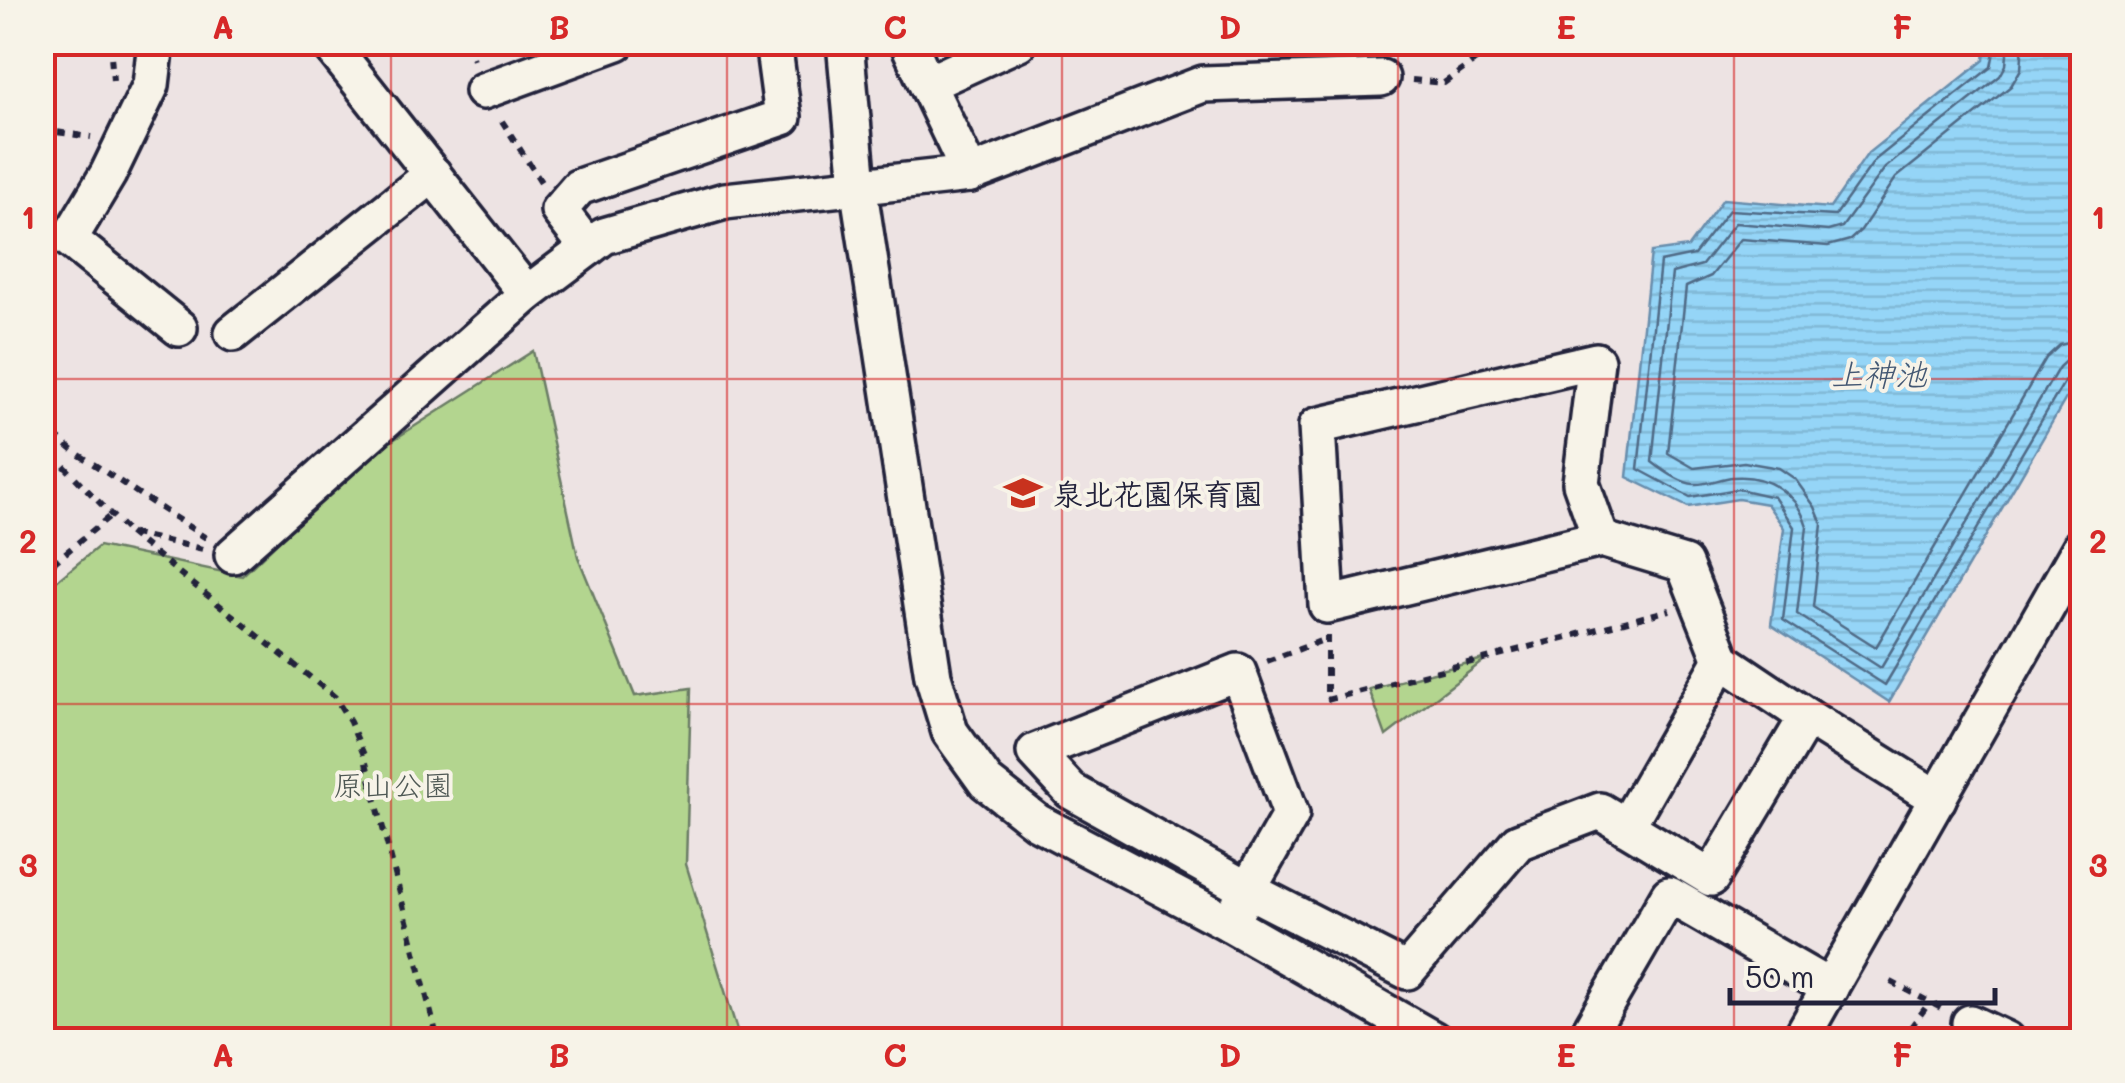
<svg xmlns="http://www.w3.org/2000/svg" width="2125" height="1083" viewBox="0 0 2125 1083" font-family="Mali,'Klee One',sans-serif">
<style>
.park{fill:#b3d58f;stroke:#6a7c65;stroke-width:2.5}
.water{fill:url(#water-rules);stroke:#678dac;stroke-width:2.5}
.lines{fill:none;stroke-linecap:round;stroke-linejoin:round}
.shore{stroke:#506a86;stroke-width:2.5}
.minor-casing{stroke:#22223b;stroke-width:42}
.path{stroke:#22223b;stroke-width:6;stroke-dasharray:8 8;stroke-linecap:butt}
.minor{stroke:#f7f3e8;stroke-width:35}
.grid{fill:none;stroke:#d62828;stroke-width:2.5;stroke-opacity:0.55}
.labels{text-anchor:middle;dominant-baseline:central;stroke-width:8;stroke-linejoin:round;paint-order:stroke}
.poi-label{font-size:30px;font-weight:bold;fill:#22223b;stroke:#f7f3e8;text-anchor:start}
.park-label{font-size:30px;fill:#4e5854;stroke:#f7f3e8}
.water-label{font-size:32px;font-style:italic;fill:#445873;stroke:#f7f3e8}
.neatline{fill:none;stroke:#d62828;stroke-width:4}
.grid-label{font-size:32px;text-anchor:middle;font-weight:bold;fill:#d62828}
</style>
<defs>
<pattern id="water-rules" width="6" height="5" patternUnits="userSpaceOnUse" patternTransform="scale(2.5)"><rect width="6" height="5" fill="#95d5f7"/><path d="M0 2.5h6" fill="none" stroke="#80b7d5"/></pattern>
</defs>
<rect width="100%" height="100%" fill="#ede3e3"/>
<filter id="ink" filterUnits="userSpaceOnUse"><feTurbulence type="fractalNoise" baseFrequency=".01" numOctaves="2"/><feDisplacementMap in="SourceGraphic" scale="20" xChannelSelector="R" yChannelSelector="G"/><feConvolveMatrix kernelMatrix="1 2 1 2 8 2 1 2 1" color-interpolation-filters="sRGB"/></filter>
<g filter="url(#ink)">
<g class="park">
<path d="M533,351L578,557L635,696L691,688L686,864L740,1040H43V592L99,546L242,576L368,456Z"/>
<path d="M1487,658L1386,736L1369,689Z"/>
</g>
<path class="water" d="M1986,43H2082V371L1889,702L1771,625L1784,528L1767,504L1738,499L1688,507L1627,477L1651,252L1688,247L1723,199L1830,208L1868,153L1984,60Z"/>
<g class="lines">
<g class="shore">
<path d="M1996,42L1991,67L1875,160L1835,216L1729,210L1694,255L1660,262L1638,469L1690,497L1738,489L1774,497L1794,527L1783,620L1885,685L2069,374L2082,368"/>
<path d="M2008,42L2006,65L2000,76L1885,168L1842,227L1828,231L1735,223L1702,265L1672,273L1652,462C1661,469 1681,483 1694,484C1706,485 1721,478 1733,477C1767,474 1797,493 1807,526L1797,614L1881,668L2059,367L2070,357L2082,355"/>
<path d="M2023,42L2021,69L2011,86L1896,178L1861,230L1850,240L1828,246L1741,239L1711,276L1686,287L1668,453L1694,468L1744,462L1779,468L1795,479L1815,507L1822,524L1813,607L1876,647L2046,358L2060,345L2082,340"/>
</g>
<g class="minor-casing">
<g id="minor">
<path d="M156,42L151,85L108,174L69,239L179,328"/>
<path d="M328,42L527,294"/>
<path d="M845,42L858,185L933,676L950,732L986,782L1037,822L1229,923L1434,1040"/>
<path d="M908,42L927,84"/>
<path d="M483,91L617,42"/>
<path d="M970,174L927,84L1019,42"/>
<path d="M588,248L559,210L579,187L783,117L775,57"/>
<path d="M233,333L433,174"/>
<path d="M1596,361L1581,483L1601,539L1327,605L1317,426Z"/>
<path d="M1601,539L1684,564L1722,660"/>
<path d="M233,555L527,294L604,236L725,201L970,174L1203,84L1381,78"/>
<path d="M1807,717L1938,799"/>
<path d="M1229,923L1291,814L1238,672L1035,752L1071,791L1248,890L1407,971L1518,842L1600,811L1711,878L1807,717L1722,660L1626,827"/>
<path d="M1970,1023L2006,1040"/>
<path d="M1585,1040L1669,895L1830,988"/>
<path d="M1800,1040L2082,545"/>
</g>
</g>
<g class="path">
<path d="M110,42L113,81"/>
<path d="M467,42L473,60"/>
<path d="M1412,80L1444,83L1501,42"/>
<path d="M502,121L541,182"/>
<path d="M42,130L91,137"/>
<path d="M42,425L75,452L206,538"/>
<path d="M42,443L129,533L203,549"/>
<path d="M129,533L335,697L350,722L364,755L438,1040"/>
<path d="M42,555L51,565L110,516"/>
<path d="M1327,636V700L1670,610"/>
<path d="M1267,661L1326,639"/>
<path d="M1891,982L1943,1009"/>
<path d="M1901,1040L1930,1002"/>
</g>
<use href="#minor" class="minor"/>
</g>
</g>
<path class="grid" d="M391,42V1040M727,42V1040M1062,42V1040M1398,42V1040M1734,42V1040M42,379H2082M42,704H2082"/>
<defs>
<g id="school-bare" transform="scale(3)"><path d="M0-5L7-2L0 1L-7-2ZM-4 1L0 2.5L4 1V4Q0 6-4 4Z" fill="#c8321e" stroke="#f7f3e8" stroke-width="2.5" paint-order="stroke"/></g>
</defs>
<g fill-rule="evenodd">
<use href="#school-bare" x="1023" y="493"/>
</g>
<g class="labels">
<g class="poi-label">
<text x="1053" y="493">泉北花園保育園</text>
</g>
<g class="park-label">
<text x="393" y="784">原山公園</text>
</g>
<g class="water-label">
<text x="1879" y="373">上神池</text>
</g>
</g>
<rect width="2125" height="1083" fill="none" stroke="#f7f3e8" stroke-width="110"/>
<path d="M1730 988v15h265v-15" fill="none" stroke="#22223b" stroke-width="5"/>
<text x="1745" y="988" font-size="30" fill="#22223b" stroke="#f7f3e8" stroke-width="8" paint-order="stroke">50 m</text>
<rect x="55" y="55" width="2015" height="973" class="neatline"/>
<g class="grid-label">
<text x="223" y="39">A</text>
<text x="559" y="39">B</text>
<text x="895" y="39">C</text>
<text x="1230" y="39">D</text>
<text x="1566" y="39">E</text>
<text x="1902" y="39">F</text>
<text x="28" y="229">1</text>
<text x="2098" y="229">1</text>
<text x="28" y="553">2</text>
<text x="2098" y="553">2</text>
<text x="28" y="877">3</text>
<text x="2098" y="877">3</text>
<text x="223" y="1067">A</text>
<text x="559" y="1067">B</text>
<text x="895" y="1067">C</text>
<text x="1230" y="1067">D</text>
<text x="1566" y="1067">E</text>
<text x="1902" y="1067">F</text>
</g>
</svg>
